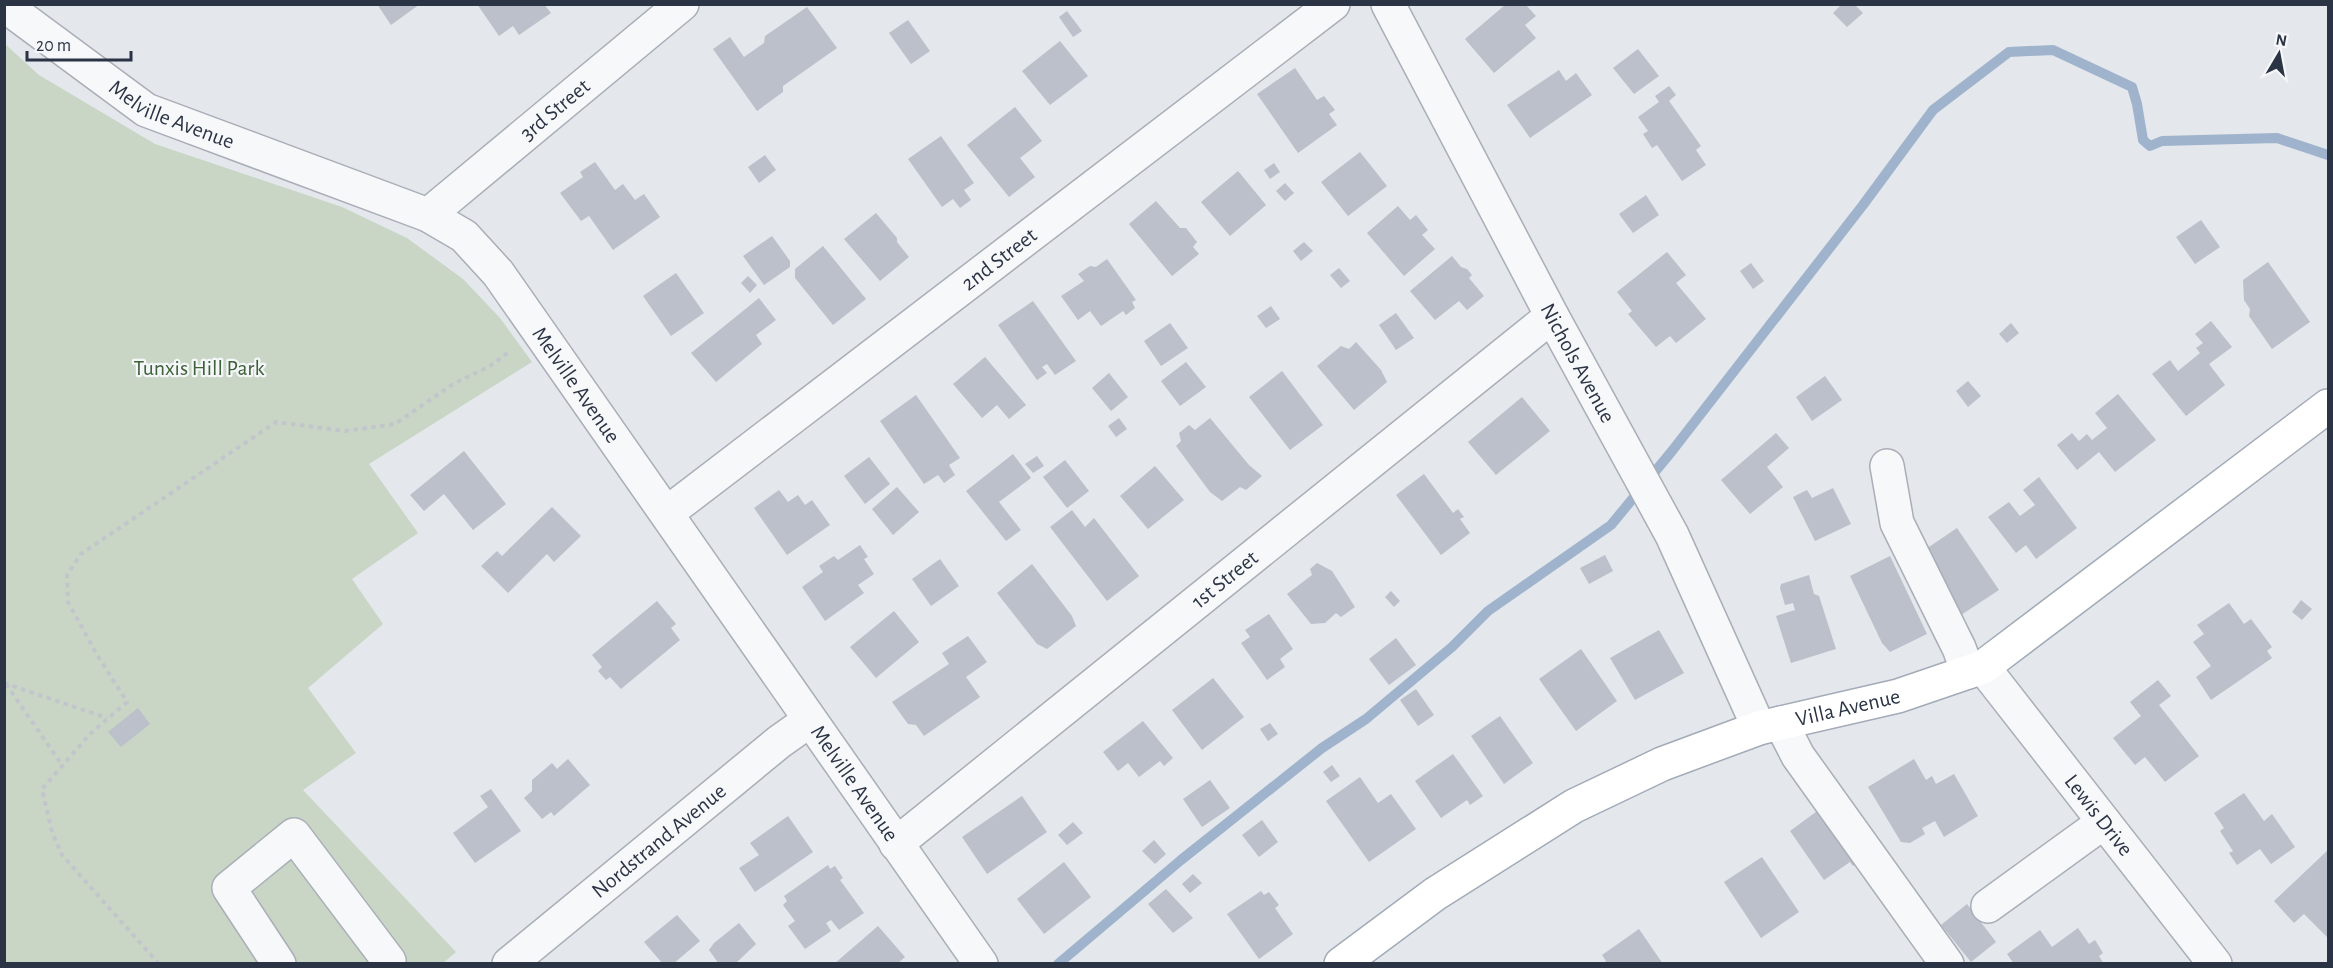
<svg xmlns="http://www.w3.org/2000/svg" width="2333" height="968" viewBox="0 0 2333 968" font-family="'Alegreya Sans',sans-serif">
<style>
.green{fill:#c9d6c5}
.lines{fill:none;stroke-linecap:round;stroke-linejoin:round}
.stream{stroke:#9fb4cc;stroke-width:10}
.building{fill:#bbc0ca}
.minor-casing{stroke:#a9aeb7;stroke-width:36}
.major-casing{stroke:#a3abb8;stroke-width:36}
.path{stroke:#c2c5cb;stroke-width:4;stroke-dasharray:4.5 4.5;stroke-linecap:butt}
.minor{stroke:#f7f8fa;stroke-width:33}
.major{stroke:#fff;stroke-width:33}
.labels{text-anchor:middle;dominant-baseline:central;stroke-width:4.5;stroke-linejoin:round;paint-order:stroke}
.street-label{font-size:22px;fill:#2b3445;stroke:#f4f6f9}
.park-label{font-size:22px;fill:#3f6138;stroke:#f4f6f9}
</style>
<rect width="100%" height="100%" fill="#e4e7ec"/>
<path class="green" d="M5,44L39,75L155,144L342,207L407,238L463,279L500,318L532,362L369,464L418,533L352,579L383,624L308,688L356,753L303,790L456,952L442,964L5,963Z"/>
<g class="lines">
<path class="stream" d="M1058,964L1181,860L1322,748L1366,719L1452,647L1488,611L1611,525L1672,451L1863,205L1933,110L2009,52L2053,50L2132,87L2137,104L2143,140L2150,146L2162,141L2277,138L2328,155"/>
</g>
<g class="building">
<path d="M377,4H420L391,25Z"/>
<path d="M477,4H544L551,13L519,35L513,26L499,36Z"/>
<path d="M1842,4H1854L1863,13L1847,27L1833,13Z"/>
<path d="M1505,5H1526L1536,16L1525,25L1536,38L1494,73L1465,39Z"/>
<path d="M807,7L837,48L783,86V92L757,111L713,49L730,37L744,57L764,43L765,36Z"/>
<path d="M1067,11L1082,31L1073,37L1059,17Z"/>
<path d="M908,20L930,51L911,64L889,33Z"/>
<path d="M1060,41L1088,76L1050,105L1022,71Z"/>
<path d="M1638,49L1659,76L1634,94L1613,68Z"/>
<path d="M1295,68L1317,100L1324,96L1335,110L1329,114L1337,125L1298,153L1257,94Z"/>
<path d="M1559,70L1566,81L1576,73L1592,95L1530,138L1507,105Z"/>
<path d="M1669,86L1676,95L1669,101L1701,146L1696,150L1706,165L1682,181L1657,145L1652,148L1643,134L1648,131L1638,117L1659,102L1655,96Z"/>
<path d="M1015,107L1042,141L1020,158L1035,177L1009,197L967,145Z"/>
<path d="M941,136L974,183L964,190L971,200L960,208L953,199L942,207L908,159Z"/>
<path d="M1360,152L1387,186L1348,216L1321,182Z"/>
<path d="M765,155L776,170L759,183L748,167Z"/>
<path d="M595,162L615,190L623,184L635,200L644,194L660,217L613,250L589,216L581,221L560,193L583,177L580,172Z"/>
<path d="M1274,163L1280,172L1270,179L1264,170Z"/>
<path d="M1238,171L1266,205L1230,236L1201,202Z"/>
<path d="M1285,183L1294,193L1285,201L1276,191Z"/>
<path d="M1646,195L1659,215L1633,233L1619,214Z"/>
<path d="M1156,201L1180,228H1186L1197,242L1193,247L1199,254L1172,276L1129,224Z"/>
<path d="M1398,206L1410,220L1416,215L1428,230L1422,235L1435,249L1404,276L1367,233Z"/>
<path d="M876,213L897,238V242L909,257L880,281L844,239Z"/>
<path d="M2201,220L2220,247L2195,264L2176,237Z"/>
<path d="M772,236L790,261V267L764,285L743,256Z"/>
<path d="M1304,242L1313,251L1301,261L1293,251Z"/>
<path d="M823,246L866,299L833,325L795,278V269Z"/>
<path d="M1667,252L1686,275L1676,283L1706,319L1676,343L1670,336L1656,347L1628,314L1632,311L1617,292Z"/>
<path d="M1452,256L1461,267L1467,269L1472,275L1469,278L1484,296L1467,310L1459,301L1435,320L1410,291Z"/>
<path d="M1107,259L1136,300L1132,302L1135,308L1126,315L1123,311L1101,326L1090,311L1078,320L1061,296L1084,281L1078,274L1090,266L1096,267Z"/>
<path d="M2268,262L2310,322L2272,349L2249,316L2250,309L2244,300L2243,280Z"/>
<path d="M1751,263L1764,281L1753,289L1740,271Z"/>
<path d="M1339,268L1350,281L1341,288L1330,275Z"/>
<path d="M676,273L704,313L671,336L643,296Z"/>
<path d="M748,276L757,285L750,293L741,283Z"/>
<path d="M759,298L776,320L756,335L762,344L716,382L691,353Z"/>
<path d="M1033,301L1076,361L1055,375L1047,364L1042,367L1047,373L1037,380L998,325Z"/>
<path d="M1271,306L1280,319L1266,328L1257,316Z"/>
<path d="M1396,313L1414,338L1396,350L1379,325Z"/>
<path d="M2211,321L2232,347L2209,364L2225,385L2186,416L2152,374L2170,360L2178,371L2200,353L2196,348L2203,343L2195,334Z"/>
<path d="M1170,323L1188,348L1161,366L1144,341Z"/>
<path d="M2011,323L2019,333L2007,343L1999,334Z"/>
<path d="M1356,342L1381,370L1387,382L1354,410L1317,366L1341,346L1349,349Z"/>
<path d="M985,357L1026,405L1009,419L997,405L982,418L953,384Z"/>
<path d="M1186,362L1206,387L1180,406L1161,381Z"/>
<path d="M1282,371L1323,425L1290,450L1249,397Z"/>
<path d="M1109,373L1128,397L1111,411L1092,388Z"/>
<path d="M1825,376L1842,400L1812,421L1796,397Z"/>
<path d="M1968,381L1981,396L1968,407L1956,391Z"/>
<path d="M2118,394L2156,440L2115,472L2099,452L2077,470L2057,445L2072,433L2079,441L2087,434L2092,440L2107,428L2095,413Z"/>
<path d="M916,395L960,458L949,465L955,475L944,483L938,475L924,484L880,421Z"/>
<path d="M1522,397L1550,431L1496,475L1468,442Z"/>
<path d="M1119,418L1127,429L1116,437L1108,426Z"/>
<path d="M1210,418L1249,465L1262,476L1246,490L1240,487L1222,501L1210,492L1176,446L1181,441L1179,433L1189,425L1195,430Z"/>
<path d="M1776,433L1789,448L1767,467L1783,487L1750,514L1721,480Z"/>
<path d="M464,451L506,504L473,530L444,494L424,511L410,495Z"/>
<path d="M1013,454L1031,478L999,502L1021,530L1006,541L966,491Z"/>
<path d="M1037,456L1044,466L1033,473L1025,464Z"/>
<path d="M869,457L890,484L865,504L844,476Z"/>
<path d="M1065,460L1089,491L1067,508L1043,477Z"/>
<path d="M1155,466L1184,500L1148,529L1120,496Z"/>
<path d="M1424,474L1453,513L1458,509L1464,517L1460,519L1470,533L1441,555L1396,495Z"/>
<path d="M2039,477L2077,528L2036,559L2026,545L2016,553L1988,517L2009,502L2020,516L2035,505L2023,490Z"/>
<path d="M897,487L919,512L893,535L872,509Z"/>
<path d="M1833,488L1851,524L1815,541L1793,497L1807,490L1812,498Z"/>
<path d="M779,490L788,502L798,495L805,505L812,500L830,525L787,555L754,508Z"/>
<path d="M552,507L581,536L554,562L547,554L508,593L481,566L497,551L502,556Z"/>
<path d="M1072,510L1085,527L1094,518L1139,576L1107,601L1050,527Z"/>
<path d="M1957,528L1999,590L1961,615L1920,553Z"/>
<path d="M860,545L868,557L864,559L874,574L858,585L864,593L825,621L802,587L823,572L819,566L834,556L838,560Z"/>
<path d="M1605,555L1613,571L1589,584L1580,568Z"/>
<path d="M1890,556L1927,634L1890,652L1882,643L1850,576Z"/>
<path d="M940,559L959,586L931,606L912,579Z"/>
<path d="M1317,563L1332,571L1355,607L1341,617L1336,613L1325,623L1311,624L1287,594L1312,575L1310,569Z"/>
<path d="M1032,564L1072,616L1076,626L1047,649L1037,644L997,593Z"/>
<path d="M1809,575L1814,594L1819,596L1836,649L1791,663L1776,616L1795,610L1793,603L1785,605L1780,588L1781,584Z"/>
<path d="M1391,591L1400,601L1394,607L1385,597Z"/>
<path d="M2301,600L2312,609L2302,620L2292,612Z"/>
<path d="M657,601L676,624L671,628L680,640L621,689L610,677L606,680L598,671L602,667L592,655Z"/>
<path d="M2229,603L2244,624L2251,619L2272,647L2267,651L2272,658L2211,700L2196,677L2211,666L2193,642L2204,634L2197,625Z"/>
<path d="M894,611L919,642L876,678L850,647Z"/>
<path d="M1269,614L1293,649L1280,659L1285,667L1267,680L1241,643L1250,637L1245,630Z"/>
<path d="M1659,630L1684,673L1635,700L1610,658Z"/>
<path d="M968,636L987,662L966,677L980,697L924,736L916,725L908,724L892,702L949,664L942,653Z"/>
<path d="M1396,638L1416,665L1389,685L1369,659Z"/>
<path d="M1581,649L1617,701L1576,731L1539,679Z"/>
<path d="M1213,678L1244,717L1202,750L1172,710Z"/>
<path d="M2158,680L2171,696L2159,705L2199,756L2165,782L2145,757L2135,765L2113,738L2141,716L2130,702Z"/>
<path d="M1416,689L1434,715L1418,726L1400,700Z"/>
<path d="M138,708L150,724L121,747L108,732Z"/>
<path d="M1500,716L1533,763L1504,784L1471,736Z"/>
<path d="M1143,721L1173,758L1164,766L1160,761L1139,777L1128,763L1118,771L1103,752Z"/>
<path d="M1270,723L1278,734L1268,741L1260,729Z"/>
<path d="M1453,754L1483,796L1470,805L1467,800L1441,818L1415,781Z"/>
<path d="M568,759L590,785L554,816L551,812L542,819L524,798L532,791V780L552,763L557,769Z"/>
<path d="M1914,759L1926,780L1932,776L1936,784L1954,774L1978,816L1944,837L1935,821L1922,828L1925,834L1910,843L1901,842L1868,787Z"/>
<path d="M1332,765L1340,776L1331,782L1323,772Z"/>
<path d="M1360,777L1378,803L1391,794L1416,829L1369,862L1326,801Z"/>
<path d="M1210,780L1230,808L1202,827L1183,799Z"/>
<path d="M491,789L521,831L475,863L453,833L488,807L480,796Z"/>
<path d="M2244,793L2264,821L2272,814L2295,847L2271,864L2260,849L2237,865L2229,853L2233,851L2220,831L2224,828L2214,813Z"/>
<path d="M1022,796L1047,832L987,874L962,837Z"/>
<path d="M1824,806L1862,859L1853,866L1850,862L1824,880L1790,831Z"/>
<path d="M788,816L813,852L755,892L739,868L759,855L750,843Z"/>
<path d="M1262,820L1278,842L1259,857L1242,835Z"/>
<path d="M1073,822L1083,833L1067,845L1058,835Z"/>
<path d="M1154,840L1166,854L1155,864L1142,851Z"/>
<path d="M2328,850V935L2327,937L2304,914L2294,923L2274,901Z"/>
<path d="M1762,857L1799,912L1761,938L1724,882Z"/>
<path d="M1064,862L1091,897L1044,934L1017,899Z"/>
<path d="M828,865L830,869L835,866L843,878L840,880L864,913L839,930L831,920L826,923L831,931L805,949L788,926L795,921L783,905L787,901L784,896Z"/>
<path d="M1193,874L1202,883L1190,893L1182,884Z"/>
<path d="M1166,889L1193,918L1173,933L1148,904Z"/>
<path d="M1261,891L1264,895L1269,892L1279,905L1275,908L1293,934L1259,959L1227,914Z"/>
<path d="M1967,904L1996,942L1971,962L1941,925Z"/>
<path d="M677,915L700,941L673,964H663L644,942Z"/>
<path d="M739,923L756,944L735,964H719L709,950L714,943Z"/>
<path d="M878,926L905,957L897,964H834Z"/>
<path d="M2078,928L2089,944L2095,940L2103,953L2099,956L2104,964H2014L2007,954L2040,930L2052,947Z"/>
<path d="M1639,929L1663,964H1603L1606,961L1602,955Z"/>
</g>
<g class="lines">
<g class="minor-casing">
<g id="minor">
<path id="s1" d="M1388,4L1552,316L1672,535L1759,728"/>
<path id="s2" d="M4,5L146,110L428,215L464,236L498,273L981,964"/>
<path id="s3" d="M428,215L682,4"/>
<path d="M1887,466L1897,523L1959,648L1968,672"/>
<path id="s4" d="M667,513L1333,4"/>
<path id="s5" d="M1983,667L2215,964"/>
<path d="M1781,723L1798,756L1947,964"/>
<path id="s6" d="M896,844L1552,316"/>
<path d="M1988,906L2104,822"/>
<path d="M279,964L229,888L294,835L389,961L385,964"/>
<path id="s7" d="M509,964L779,742L810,720"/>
</g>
</g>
<g class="major-casing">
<g id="major">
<path id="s8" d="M1341,964L1435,894L1574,806L1662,764L1759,728L1898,696L1983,667L2328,406"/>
</g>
</g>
<g class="path">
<path d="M4,683L107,718"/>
<path d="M6,684L62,765"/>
<path d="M159,964L62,855L52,832L42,789L90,734L127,702L96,653L68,602L67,575L81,554L276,422L345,431L395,424L453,384L490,366L510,351"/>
</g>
<use href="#minor" class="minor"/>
<use href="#major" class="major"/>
</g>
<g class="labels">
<g class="street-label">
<text stroke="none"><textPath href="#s3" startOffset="165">3rd Street</textPath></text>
<text stroke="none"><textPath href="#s2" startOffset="202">Melville Avenue</textPath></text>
<text stroke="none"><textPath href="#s4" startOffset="418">2nd Street</textPath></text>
<text stroke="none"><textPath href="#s1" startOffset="406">Nichols Avenue</textPath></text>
<text stroke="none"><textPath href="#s2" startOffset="706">Melville Avenue</textPath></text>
<text stroke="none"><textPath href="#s6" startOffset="422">1st Street</textPath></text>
<text stroke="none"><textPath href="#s8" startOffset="574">Villa Avenue</textPath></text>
<text stroke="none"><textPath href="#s2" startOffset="1192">Melville Avenue</textPath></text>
<text stroke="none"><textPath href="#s5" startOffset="188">Lewis Drive</textPath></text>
<text stroke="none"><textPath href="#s7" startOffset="194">Nordstrand Avenue</textPath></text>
</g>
<g class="park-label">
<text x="199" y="368">Tunxis Hill Park</text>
</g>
</g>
<rect width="2333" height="968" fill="none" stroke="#2b3445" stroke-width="12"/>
<g transform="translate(2279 54) rotate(10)" stroke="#f4f6f9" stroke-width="4.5" paint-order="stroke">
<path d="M0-4.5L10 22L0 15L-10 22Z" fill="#2b3445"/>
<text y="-9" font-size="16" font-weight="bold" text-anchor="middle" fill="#2b3445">N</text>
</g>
<path d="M27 51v9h104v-9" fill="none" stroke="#2b3445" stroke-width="3"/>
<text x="36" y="51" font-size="18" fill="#2b3445" stroke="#f4f6f9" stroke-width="4.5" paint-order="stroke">20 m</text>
</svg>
